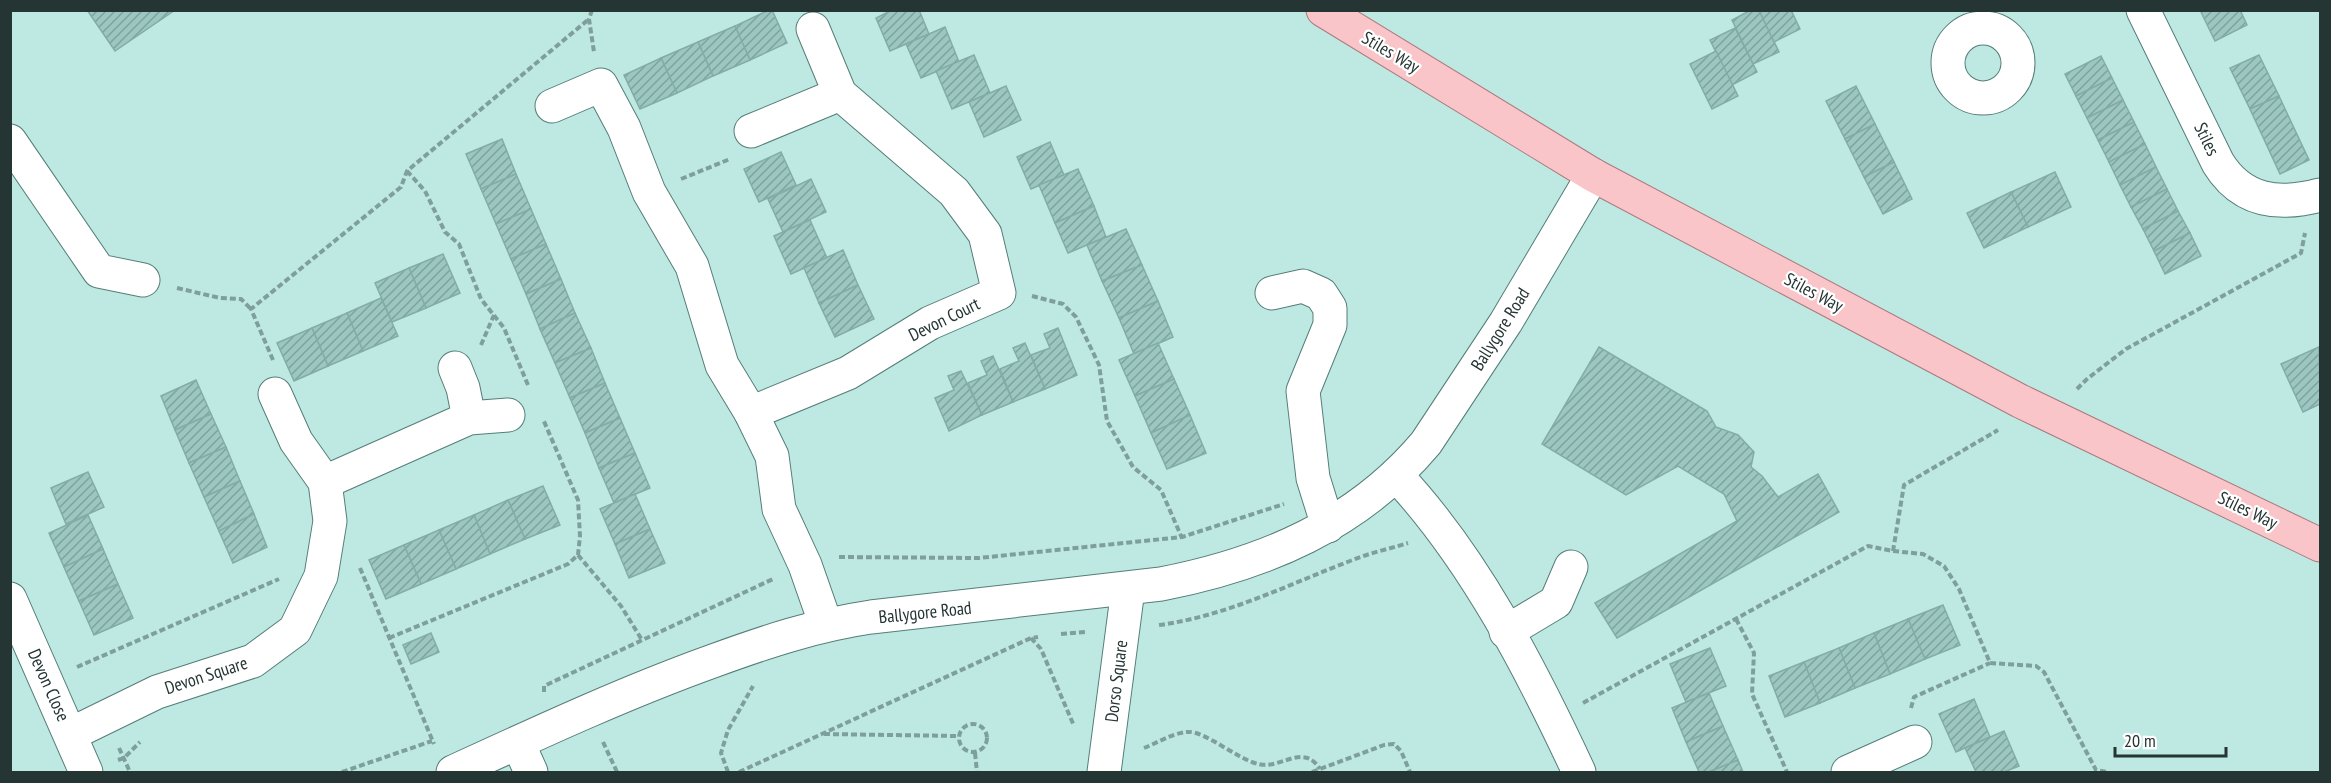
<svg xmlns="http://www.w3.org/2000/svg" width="2331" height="783" viewBox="0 0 2331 783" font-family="'PT Sans Narrow',sans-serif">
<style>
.building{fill:url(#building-hatch);stroke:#83aca6;stroke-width:1.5}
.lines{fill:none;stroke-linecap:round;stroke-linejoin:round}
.minor-casing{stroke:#557d78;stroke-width:35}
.major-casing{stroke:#ac797c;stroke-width:35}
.path{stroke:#7f9f9b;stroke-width:4;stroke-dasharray:6 3;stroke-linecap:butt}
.minor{stroke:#fff;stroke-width:33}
.major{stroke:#f9c5c8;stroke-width:33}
.labels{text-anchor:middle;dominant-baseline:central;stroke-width:4.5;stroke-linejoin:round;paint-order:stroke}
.street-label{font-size:18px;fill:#243533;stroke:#fff}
</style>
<defs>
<pattern id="building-hatch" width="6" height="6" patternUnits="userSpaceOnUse" patternTransform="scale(1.5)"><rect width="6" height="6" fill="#9cc6c1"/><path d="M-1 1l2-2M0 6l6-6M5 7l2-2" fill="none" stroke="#7fa29d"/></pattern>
</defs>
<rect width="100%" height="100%" fill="#bee9e3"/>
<g class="building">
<path d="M87,10H175L115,51Z"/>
<path d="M769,10H772L787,43L750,60L735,26Z"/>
<path d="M892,10H919L929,34L890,51L876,18Z"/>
<path d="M1751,10H1759L1779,52L1753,64L1732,20Z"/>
<path d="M1759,10H1791L1800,29L1774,42Z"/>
<path d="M2200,10H2240L2247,25L2215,41Z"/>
<path d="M735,26L750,60L713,76L698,42Z"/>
<path d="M945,27L959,62L921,78L906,44Z"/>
<path d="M1735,28L1757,72L1732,85L1710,40Z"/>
<path d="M698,42L713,76L677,93L661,58Z"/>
<path d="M1716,51L1738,96L1712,109L1690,64Z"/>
<path d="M974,55L990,93L952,109L936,71Z"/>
<path d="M2259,55L2279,96L2250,109L2230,68Z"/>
<path d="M2101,56L2112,78L2076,96L2065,74Z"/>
<path d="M661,58L677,93L640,109L624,75Z"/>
<path d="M2112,78L2123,100L2087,118L2076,96Z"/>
<path d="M1006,86L1021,120L984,137L969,102Z"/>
<path d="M1856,86L1875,124L1845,139L1826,101Z"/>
<path d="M2279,96L2309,160L2280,174L2250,109Z"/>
<path d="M2123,100L2134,122L2098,140L2087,118Z"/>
<path d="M2134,122L2145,144L2109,162L2098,140Z"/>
<path d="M1875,124L1894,162L1864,177L1845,139Z"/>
<path d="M502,139L516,174L481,189L466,154Z"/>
<path d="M1050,142L1064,175L1031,189L1017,157Z"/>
<path d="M2145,144L2156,167L2120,185L2109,162Z"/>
<path d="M781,152L796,185L759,202L744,169Z"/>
<path d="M1894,162L1912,199L1883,214L1864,177Z"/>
<path d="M2156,167L2167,189L2131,207L2120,185Z"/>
<path d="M1078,169L1094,206L1055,223L1039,185Z"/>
<path d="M2055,172L2071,207L2028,227L2011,192Z"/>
<path d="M516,174L531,209L496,224L481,189Z"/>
<path d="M811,179L826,212L783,232L768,199Z"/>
<path d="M2167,189L2178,211L2143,229L2131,207Z"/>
<path d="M2011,192L2028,227L1984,248L1967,213Z"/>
<path d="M1094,206L1106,237L1068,253L1055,223Z"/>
<path d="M531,209L546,244L511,259L496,224Z"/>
<path d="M2178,211L2190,233L2154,251L2143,229Z"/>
<path d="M810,220L827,258L791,274L774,236Z"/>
<path d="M1126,229L1142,265L1102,281L1087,245Z"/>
<path d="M2190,233L2201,256L2165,274L2154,251Z"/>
<path d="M546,244L561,279L526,294L511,259Z"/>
<path d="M843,250L858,285L819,303L804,268Z"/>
<path d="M443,254L460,293L426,308L409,268Z"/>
<path d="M1142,265L1158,301L1119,318L1102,281Z"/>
<path d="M409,268L426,308L392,322L375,283Z"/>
<path d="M561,279L575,313L540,329L526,294Z"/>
<path d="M858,285L874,319L835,337L819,303Z"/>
<path d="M381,298L398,336L363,351L347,313Z"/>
<path d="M1158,301L1173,337L1134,354L1119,318Z"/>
<path d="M347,313L363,351L328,366L312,328Z"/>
<path d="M575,313L591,348L555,363L540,329Z"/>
<path d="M312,328L328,366L294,381L277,343Z"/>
<path d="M1058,328L1077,375L1045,389L1031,355L1050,348L1044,334Z"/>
<path d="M1025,343L1045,389L1013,402L1000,369L1019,361L1013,348Z"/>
<path d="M1158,343L1174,379L1135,396L1119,360Z"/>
<path d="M1599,347L1707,411L1716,427L1738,435L1754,452L1751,467L1762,476L1778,497L1818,474L1839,512L1617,638L1595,603L1737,521L1724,494L1678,466L1626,495L1542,444Z"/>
<path d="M2319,347L2320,404L2303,412L2281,364Z"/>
<path d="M591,348L605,383L570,398L555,363Z"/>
<path d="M993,356L1013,402L982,415L968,383L987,375L981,361Z"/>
<path d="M961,371L982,415L949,431L935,398L954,390L948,376Z"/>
<path d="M1174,379L1190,415L1151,433L1135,396Z"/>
<path d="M196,380L211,414L175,430L161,396Z"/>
<path d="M605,383L620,418L585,433L570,398Z"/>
<path d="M211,414L226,447L189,463L175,430Z"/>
<path d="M1190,415L1206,453L1167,469L1151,433Z"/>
<path d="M620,418L635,453L599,468L585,433Z"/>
<path d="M226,447L240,481L204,497L189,463Z"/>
<path d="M635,453L650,488L614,503L599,468Z"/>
<path d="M88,472L104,507L66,524L51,488Z"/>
<path d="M240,481L254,514L219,531L204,497Z"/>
<path d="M543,486L560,525L525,539L508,500Z"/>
<path d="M635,494L650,529L615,544L600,509Z"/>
<path d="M508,500L525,539L490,554L474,515Z"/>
<path d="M254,514L267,547L233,563L219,531Z"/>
<path d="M88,515L103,549L64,567L49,533Z"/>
<path d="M474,515L490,554L456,569L439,530Z"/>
<path d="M650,529L665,563L629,578L615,544Z"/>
<path d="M439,530L456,569L421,584L404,545Z"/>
<path d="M404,545L421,584L386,599L369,560Z"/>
<path d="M103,549L118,584L79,601L64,567Z"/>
<path d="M118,584L133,618L94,635L79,601Z"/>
<path d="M1943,605L1960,645L1925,659L1908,619Z"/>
<path d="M1908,619L1925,659L1890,674L1874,633Z"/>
<path d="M431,633L439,652L411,664L403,645Z"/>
<path d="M1874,633L1890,674L1855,688L1839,648Z"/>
<path d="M1710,648L1726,686L1686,702L1670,664Z"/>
<path d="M1839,648L1855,688L1820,703L1804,662Z"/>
<path d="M1804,662L1820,703L1785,717L1769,676Z"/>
<path d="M1709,693L1723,726L1686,742L1672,708Z"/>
<path d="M1974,699L1990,737L1956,752L1939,714Z"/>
<path d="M1723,726L1738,760L1709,772H1699L1686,742Z"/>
<path d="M2004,731L2019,766L2004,772H1976L1965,748Z"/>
<path d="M1738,760L1743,772H1709Z"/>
</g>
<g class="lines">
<g class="minor-casing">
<g id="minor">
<path d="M2143,10L2218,163C2242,202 2279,206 2320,195"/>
<circle cx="1983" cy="63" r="35"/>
<path d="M552,106L601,85L624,128L649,192L692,266L722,365L751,413L772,456L779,509L805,565L826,625"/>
<path d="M751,131L840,94"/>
<path d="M10,141L99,271L143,280"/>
<path d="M1272,293L1303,286L1321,294L1330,308V325L1303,391L1313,478L1328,526"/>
<path d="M455,368L463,388L469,418"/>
<path d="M751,413L848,373L930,323L999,293L985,234L954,192L840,94L813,29"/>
<path d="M1396,475C1474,558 1531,669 1579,772"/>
<path d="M325,482L469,418L508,415"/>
<path d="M10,599L86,772"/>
<path d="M1506,632L1556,602L1571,567"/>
<path d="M71,734L157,692L253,661L295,630L321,576L330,521L325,482L296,441L275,394"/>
<path d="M518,743L531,772"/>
<path d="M453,772C538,733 624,693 713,661C765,642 816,625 871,617L1161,584C1264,564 1357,525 1426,443L1506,322L1593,175"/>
<path d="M1104,772L1128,589"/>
<path d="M1848,772L1915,742"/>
</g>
</g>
<g class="major-casing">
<path id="major" d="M1323,10L1593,175L2020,401L2320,545"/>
</g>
<g class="path">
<path d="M592,10L589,19L594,52"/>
<path d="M407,171L425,191L445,232L459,244L481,299L504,328L528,385"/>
<path d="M681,179L730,159"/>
<path d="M177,288L220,298L241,299L251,309"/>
<path d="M1032,296L1063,304L1076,317L1099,365L1107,421L1133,467L1161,490L1182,538"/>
<path d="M481,345L494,315"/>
<path d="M273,360L251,309L401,187L407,171L589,19"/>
<path d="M2077,389L2087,379L2126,349L2301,253L2305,233"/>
<path d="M1893,551L1904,485L1998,430"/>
<path d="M578,555L621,606L642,640"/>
<path d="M839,557L979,558L1182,537L1284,504"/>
<path d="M360,568L434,744"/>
<path d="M1736,619L1754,653L1752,694L1787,772"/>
<path d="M1159,625C1227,616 1287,585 1350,561C1369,553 1389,549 1408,543"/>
<path d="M1061,634L1086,632"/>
<path d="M389,638L568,564L578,555L580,536L578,500L543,419"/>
<path d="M1031,638L1041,649L1074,726"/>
<path d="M77,667L279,579"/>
<path d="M544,692V686L773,579"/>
<path d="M1583,703L1868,546L1893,551L1923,554L1944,566L1959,589L1990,663L2036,666L2044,672L2096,770L2107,772"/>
<path d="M1911,708L1914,697L1990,663"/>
<circle cx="973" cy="738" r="14"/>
<path d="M824,734L958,736"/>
<path d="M603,742L617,772"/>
<path d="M119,748L130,772"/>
<path d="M1144,748C1157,743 1173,733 1187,732C1204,730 1237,759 1258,764C1281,770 1303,742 1320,769"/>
<path d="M975,753L977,772"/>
<path d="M118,760L124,758L140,742"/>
<path d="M342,772L432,741"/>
<path d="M728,772L721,753L728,730L753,686"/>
<path d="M739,772L1031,638L1038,637"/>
<path d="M1312,772L1384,745L1394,744L1401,751L1410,772"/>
</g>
<use href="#minor" class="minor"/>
<use href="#major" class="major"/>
</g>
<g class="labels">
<g class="street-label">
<text transform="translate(1391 52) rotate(31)">Stiles Way</text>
<text transform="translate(2207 139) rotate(64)">Stiles</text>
<text transform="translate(1814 292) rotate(28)">Stiles Way</text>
<text transform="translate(944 319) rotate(-26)">Devon Court</text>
<text transform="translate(1500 329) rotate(-58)">Ballygore Road</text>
<text transform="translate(2248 510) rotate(26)">Stiles Way</text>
<text transform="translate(925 612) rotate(-6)">Ballygore Road</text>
<text transform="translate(206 675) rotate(-18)">Devon Square</text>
<text transform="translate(1116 681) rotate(-83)">Dorso Square</text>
<text transform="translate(49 685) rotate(66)">Devon Close</text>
</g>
</g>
<rect width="2331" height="783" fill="none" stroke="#243533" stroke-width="24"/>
<path d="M2115 747v9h111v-9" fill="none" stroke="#243533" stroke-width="3"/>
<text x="2124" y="747" font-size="18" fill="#243533" stroke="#ffffff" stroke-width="4.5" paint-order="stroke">20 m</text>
</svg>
